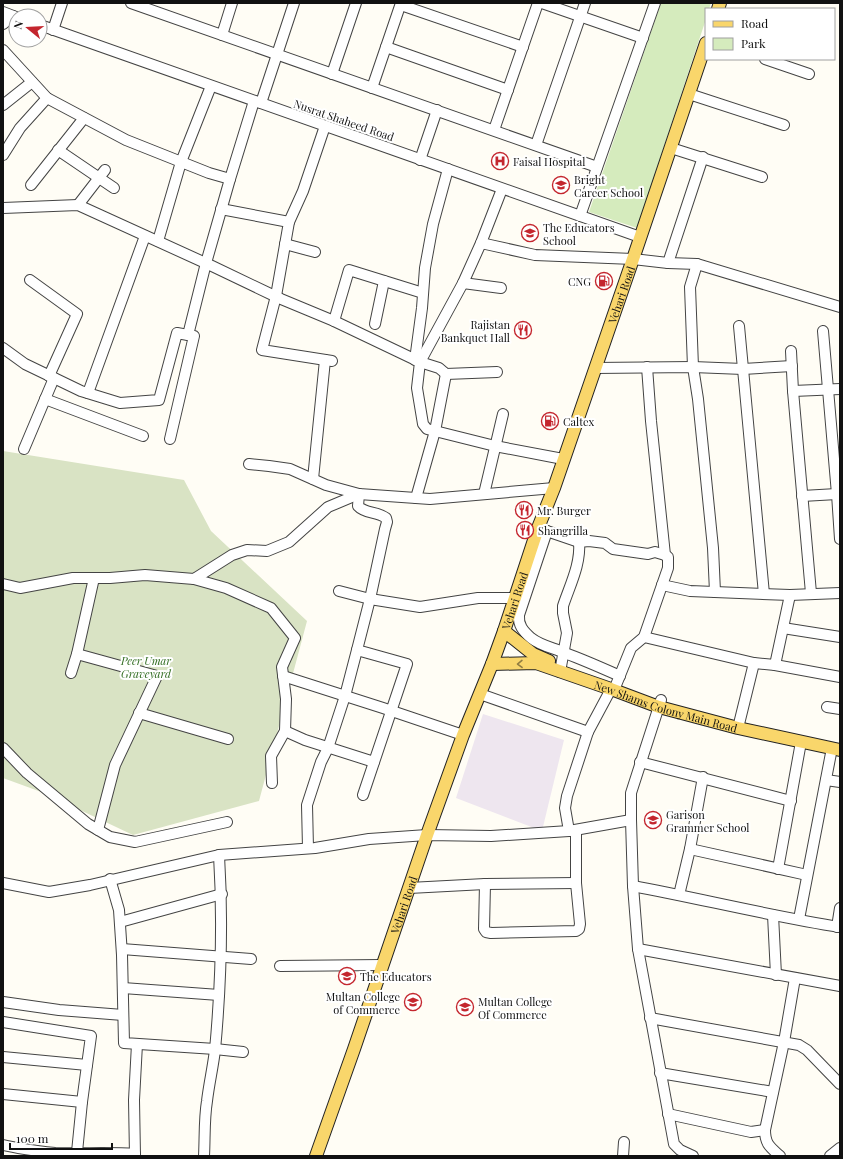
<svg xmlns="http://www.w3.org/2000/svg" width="843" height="1159" viewBox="0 0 843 1159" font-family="'Playfair Display',serif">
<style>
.industrial{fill:#eee6ef}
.green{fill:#d5ebbd}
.cemetery{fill:#d9e3c4}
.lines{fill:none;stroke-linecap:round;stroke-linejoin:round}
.minor-casing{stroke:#444;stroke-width:12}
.major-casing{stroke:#222;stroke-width:14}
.minor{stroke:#fff;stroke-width:10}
.major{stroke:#f9d66b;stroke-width:12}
.oneway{stroke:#917d42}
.labels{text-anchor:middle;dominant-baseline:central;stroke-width:4;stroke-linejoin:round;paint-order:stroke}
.street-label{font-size:11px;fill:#111;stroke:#fff}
.poi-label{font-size:11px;fill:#111;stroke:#fff;text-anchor:start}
.park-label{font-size:11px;font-style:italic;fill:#2f6b1f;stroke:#fff}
</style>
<rect width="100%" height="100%" fill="#fffdf5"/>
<path class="industrial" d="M483,714L564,740L542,831L456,798Z"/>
<path class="green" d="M661,3H711L709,9H706V19L637,228L589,212Z"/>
<path class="cemetery" d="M3,451L184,480L211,531L307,621L259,801L133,835L44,793L3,778Z"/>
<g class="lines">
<g class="minor-casing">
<g id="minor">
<path d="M131,3L597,167"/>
<path d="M542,3L643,38"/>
<path d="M401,5L523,47"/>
<path d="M3,12L16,17"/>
<path d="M3,24L13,16"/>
<path d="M40,25L640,237"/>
<path d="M53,30L62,3"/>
<path d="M222,35L232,3"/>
<path d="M386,47L508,90"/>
<path d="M3,50L47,98L126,140L209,173L230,179L206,263L188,335L194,336L170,439"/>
<path d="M765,59L809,74"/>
<path d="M332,74L356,3"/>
<path d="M372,88L401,3"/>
<path d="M689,94L784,125"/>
<path d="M261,103L294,3"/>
<path d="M3,105L32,82"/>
<path d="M494,130L538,3"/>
<path d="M536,145L585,3"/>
<path d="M671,148L762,177"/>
<path d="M58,150L114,188"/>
<path d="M3,155L20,128L47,98"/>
<path d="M420,160L437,110"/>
<path d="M230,179L254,101"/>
<path d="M31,185L84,118"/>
<path d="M502,189L481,243L463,283L420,362L417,388L423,424L427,429L495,446L563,459"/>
<path d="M78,205L105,170"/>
<path d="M3,208L78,205L212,266L281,299L334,321L420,362L439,368L446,374L497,372"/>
<path d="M221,209L289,222L276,296L262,350L332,361"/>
<path d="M580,216L655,3"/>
<path d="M289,222L303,191L325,126"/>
<path d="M158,241L181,162L211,86"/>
<path d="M481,243L535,255L633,259L668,263L697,264L840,307"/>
<path d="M285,244L315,252"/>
<path d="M668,263L703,157"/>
<path d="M697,264L690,287L693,367L698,399L713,548L715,592"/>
<path d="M30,280L77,314L49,376"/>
<path d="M463,283L501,288"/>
<path d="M334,321L349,270L423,293"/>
<path d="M375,324L384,281"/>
<path d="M739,326L764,594"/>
<path d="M823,331L837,494L840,539"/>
<path d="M3,348L25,364L81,391L120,403L159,400L177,333L188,335"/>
<path d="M791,351L793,391L811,593"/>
<path d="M415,360L422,308L425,268L433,224L448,169"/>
<path d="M647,367L651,421L665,555"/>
<path d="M595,368L693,367L743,369L792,366"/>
<path d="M793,391L840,389"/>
<path d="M88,393L145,236"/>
<path d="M45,399L143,436"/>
<path d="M24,449L54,378"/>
<path d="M249,464L269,466L290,469L326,485L359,494L430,499L554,488"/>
<path d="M313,479L325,360"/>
<path d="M484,494L503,414"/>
<path d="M802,496L837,494"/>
<path d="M416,498L435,431L446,374"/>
<path d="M538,528L579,542L589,541L605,543L613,549L648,554L655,552L665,555L668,557V568L644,637L631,648L614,690"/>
<path d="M547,531L519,615C518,625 523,631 531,638C541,646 554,648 565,653C584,660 602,668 620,676"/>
<path d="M194,579L226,588L271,608L295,638L282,667L286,699L285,731L271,756L272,783"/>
<path d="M3,584L20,588L73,578H110L145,575L194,579L232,555L247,550L267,551L289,542L328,507L359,494"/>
<path d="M662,585L690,591L790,595L840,593"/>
<path d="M339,591L370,599L385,529L387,522L386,518C377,511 365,514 358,506L359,494"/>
<path d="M783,628L840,637"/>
<path d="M644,637L754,663L775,665L840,677"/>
<path d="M77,654L157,676L115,765L98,830"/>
<path d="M775,665L790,595"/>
<path d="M560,672L567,633L563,613V606C570,585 581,564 579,542"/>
<path d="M71,673L77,654L94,578"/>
<path d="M283,676L383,708L463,735"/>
<path d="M480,694L588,732"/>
<path d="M661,700L631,793V820L633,886L638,949L674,1144L680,1150L693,1156"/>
<path d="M827,707L840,709"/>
<path d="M139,713L228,739"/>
<path d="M738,728L754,663"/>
<path d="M285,731L305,740L374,762"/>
<path d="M3,748L27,773L88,824L110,837L135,842L227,822"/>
<path d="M640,762L791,801"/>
<path d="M826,780L840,782"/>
<path d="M363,795L407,664L357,650L370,599L420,607L478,598H514"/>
<path d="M569,831L565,808L567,796L588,732L611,689"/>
<path d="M308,848L307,805L321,762L328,748L345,696L357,650"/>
<path d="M690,849L807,875"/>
<path d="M778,869L801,742"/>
<path d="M110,879L119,910L122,955L124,1043L215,1049L243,1052"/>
<path d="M3,883L49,892L90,885L219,855L315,848L369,839L427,835L491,836L569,831L631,820"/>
<path d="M485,884L484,929L486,932L491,933L576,931L579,929L580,924L576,883V830"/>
<path d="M633,886C702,899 770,916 840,927"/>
<path d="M409,888L485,884L576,883"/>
<path d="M679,895L690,849L703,777"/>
<path d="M773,915L776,975"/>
<path d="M799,919L832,748"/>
<path d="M120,922L222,894"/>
<path d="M837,927L840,908"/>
<path d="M122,949L251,959"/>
<path d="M638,949L840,986"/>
<path d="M280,966L382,965"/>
<path d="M123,988L219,995"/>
<path d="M3,1002L59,1010L123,1015"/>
<path d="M650,1018L799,1045L807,1050L840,1084"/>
<path d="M3,1022L91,1036L82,1102L77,1152"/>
<path d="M3,1057L87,1065"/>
<path d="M660,1073L773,1092"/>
<path d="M3,1094L82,1102"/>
<path d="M668,1114L751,1132L765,1130"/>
<path d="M3,1145C20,1149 37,1151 55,1153C82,1154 108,1152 135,1154"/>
<path d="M135,1156L134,1100L137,1044"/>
<path d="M204,1156C205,1138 204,1119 207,1101C209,1084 213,1067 215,1050C221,985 223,920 219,855"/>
<path d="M623,1156L624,1142"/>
<path d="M780,1156C770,1147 765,1144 765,1130L784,1042L795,978"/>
<path d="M830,1156L840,1148"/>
</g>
</g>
<g class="major-casing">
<g id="major">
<path d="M718,9L720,3"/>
<path d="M504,631L533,654L549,661"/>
<path id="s1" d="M492,664L536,663L611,689L659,707L738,728L840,750"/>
<path id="s2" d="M316,1156L354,1049L427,835L463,735L492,664L504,631L538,528L554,488L633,259L706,43"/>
</g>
</g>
<use href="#minor" class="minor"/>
<use href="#major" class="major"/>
</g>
<defs><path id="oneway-chevron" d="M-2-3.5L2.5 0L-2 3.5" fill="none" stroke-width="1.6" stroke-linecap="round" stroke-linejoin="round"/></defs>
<use class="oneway" href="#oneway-chevron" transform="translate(520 664) rotate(179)"/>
<defs>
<g id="hospital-ring" transform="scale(0.9)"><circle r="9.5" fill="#fff" stroke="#c4262e" stroke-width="1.5"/><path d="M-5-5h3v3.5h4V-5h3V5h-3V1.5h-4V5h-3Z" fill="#c4262e"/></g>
<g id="school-ring" transform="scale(0.9)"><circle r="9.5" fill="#fff" stroke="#c4262e" stroke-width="1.5"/><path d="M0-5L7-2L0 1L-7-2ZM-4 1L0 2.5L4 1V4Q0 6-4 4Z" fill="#c4262e"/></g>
<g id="fuel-ring" transform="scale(0.9)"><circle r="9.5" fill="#fff" stroke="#c4262e" stroke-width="1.5"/><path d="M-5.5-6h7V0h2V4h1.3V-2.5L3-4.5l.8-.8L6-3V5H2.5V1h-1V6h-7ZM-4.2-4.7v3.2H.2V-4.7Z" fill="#c4262e"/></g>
<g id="restaurant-ring" transform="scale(0.9)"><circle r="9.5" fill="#fff" stroke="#c4262e" stroke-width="1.5"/><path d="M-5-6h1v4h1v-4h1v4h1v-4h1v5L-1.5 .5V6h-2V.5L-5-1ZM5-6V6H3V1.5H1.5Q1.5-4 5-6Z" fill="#c4262e"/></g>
<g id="university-ring" transform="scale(0.9)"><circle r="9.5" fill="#fff" stroke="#c4262e" stroke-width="1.5"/><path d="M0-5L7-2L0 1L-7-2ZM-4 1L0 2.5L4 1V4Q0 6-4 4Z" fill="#c4262e"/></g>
</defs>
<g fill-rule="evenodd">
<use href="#hospital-ring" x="500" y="161"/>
<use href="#school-ring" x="561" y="185"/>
<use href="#school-ring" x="530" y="233"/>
<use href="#fuel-ring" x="604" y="281"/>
<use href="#restaurant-ring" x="523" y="330"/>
<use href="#fuel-ring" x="550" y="421"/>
<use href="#restaurant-ring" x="524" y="510"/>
<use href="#restaurant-ring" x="525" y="530"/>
<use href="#school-ring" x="653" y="820"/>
<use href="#school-ring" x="347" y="976"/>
<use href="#school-ring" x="413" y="1002"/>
<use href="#university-ring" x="465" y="1007"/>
</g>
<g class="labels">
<g class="street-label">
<text transform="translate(344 120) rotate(19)">Nusrat Shaheed Road</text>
<text stroke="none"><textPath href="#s2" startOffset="914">Vehari Road</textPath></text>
<text stroke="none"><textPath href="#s2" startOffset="590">Vehari Road</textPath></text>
<text stroke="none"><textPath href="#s1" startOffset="181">New Shams Colony Main Road</textPath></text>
<text stroke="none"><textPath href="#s2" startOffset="266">Vehari Road</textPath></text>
</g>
<g class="poi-label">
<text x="513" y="161">Faisal Hospital</text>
<text x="574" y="179">Bright<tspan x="574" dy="13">Career School</tspan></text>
<text x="543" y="227">The Educators<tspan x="543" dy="13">School</tspan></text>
<text x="591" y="281" text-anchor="end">CNG</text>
<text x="510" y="324" text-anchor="end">Rajistan<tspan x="510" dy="13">Bankquet Hall</tspan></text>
<text x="563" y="421">Caltex</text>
<text x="537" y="510">Mr. Burger</text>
<text x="538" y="530">Shangrilla</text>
<text x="666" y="814">Garison<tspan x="666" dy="13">Grammer School</tspan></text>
<text x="360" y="976">The Educators</text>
<text x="400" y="996" text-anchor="end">Multan College<tspan x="400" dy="13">of Commerce</tspan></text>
<text x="478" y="1001">Multan College<tspan x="478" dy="13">Of Commerce</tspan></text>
</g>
<g class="park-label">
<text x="146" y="660">Peer Umar<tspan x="146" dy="13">Graveyard</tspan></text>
</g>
</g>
<rect width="843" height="1159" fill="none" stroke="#111111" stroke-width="8"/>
<rect x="705" y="8" width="130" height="52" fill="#ffffff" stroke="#a0a0a0"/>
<rect x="713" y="21" width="20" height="6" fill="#f9d66b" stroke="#a0a0a0"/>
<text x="741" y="28" font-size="12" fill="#111111">Road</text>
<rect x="713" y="38" width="20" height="12" fill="#d5ebbd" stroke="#a0a0a0"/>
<text x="741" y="48" font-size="12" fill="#111111">Park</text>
<g transform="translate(28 28) rotate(288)"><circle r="19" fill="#ffffff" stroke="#a0a0a0"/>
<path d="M0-3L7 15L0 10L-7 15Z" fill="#c4262e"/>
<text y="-6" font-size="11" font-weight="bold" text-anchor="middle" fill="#111111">N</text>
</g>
<path d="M10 1143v6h102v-6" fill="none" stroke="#111111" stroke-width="2"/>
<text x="16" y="1143" font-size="12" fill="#111111" stroke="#ffffff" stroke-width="3" paint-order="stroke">100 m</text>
</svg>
